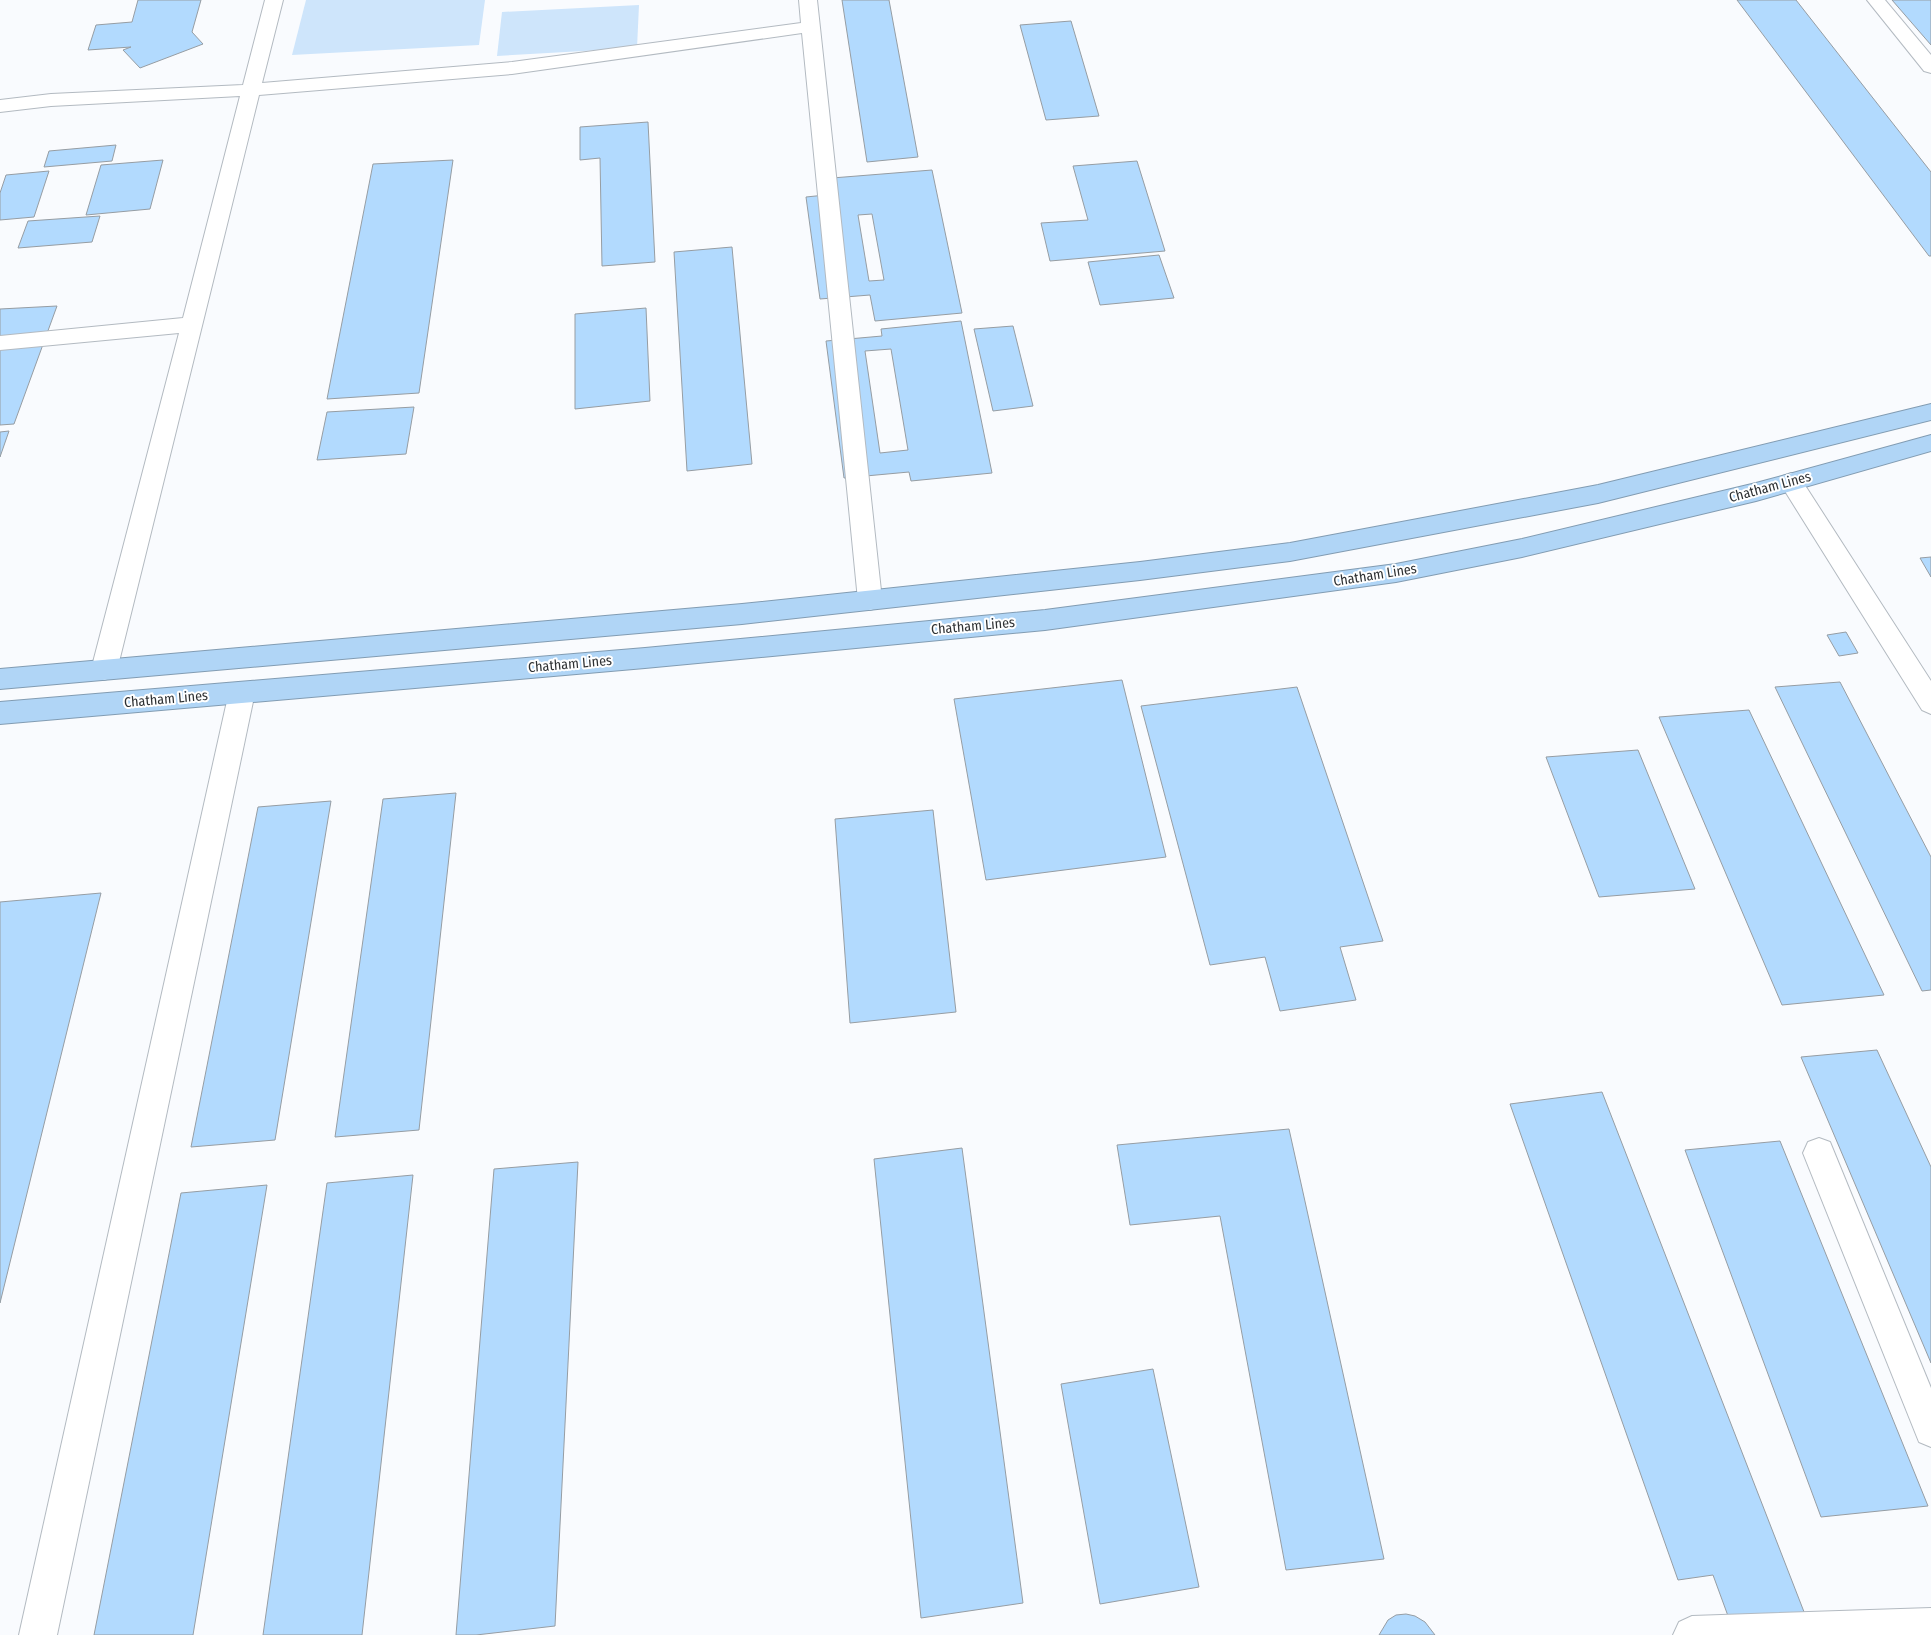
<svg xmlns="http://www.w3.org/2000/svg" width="1931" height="1635" viewBox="0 0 1931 1635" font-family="'Fira Sans Condensed',sans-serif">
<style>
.green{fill:#cee5fb}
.building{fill:#b2dafe;stroke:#969da3;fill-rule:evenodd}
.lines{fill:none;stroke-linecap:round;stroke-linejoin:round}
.street-casing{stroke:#b3bac1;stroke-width:2}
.highway-casing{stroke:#829cb2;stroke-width:2}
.street{fill:#fff;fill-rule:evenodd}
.highway{fill:#b0d5f6;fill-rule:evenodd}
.labels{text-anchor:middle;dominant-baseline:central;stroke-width:4;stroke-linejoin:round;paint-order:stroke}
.street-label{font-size:14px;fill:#2e3133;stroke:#fff}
</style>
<rect width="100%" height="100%" fill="#f9fbfe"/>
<g class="green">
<path d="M306,0H485L479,45L292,55Z"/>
<path d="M639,5L637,48L497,56L502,12Z"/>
</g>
<g class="building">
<path d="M138,0H201L192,32L203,44L140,68L123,50L131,47L88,50L96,25L132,22Z"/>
<path d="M842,0H889L918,157L867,162Z"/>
<path d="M1737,0H1796L1931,172V256H1929Z"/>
<path d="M1892,0H1931V45Z"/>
<path d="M1071,21L1099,116L1046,120L1020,25Z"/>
<path d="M648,122L655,262L602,266L600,158L580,160V127Z"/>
<path d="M116,145L112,161L44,167L49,151Z"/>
<path d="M163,160L150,209L86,215L101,165Z"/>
<path d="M453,160L419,393L327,399L373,164Z"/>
<path d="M1137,161L1165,251L1050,261L1041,223L1088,220L1073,166Z"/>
<path d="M932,170L962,313L875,321L870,295L820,299L806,197L835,194L832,178ZM872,214L884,280L869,281L858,215Z"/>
<path d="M49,171L34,217L0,220V193L6,175Z"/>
<path d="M100,216L92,242L18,248L28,221Z"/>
<path d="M732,247L752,464L687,471L674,252Z"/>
<path d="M1159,255L1174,298L1100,305L1088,262Z"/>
<path d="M57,306L14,424L0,425V309Z"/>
<path d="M646,308L650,401L575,409V314Z"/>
<path d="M961,321L992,473L911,481L909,472L844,478L826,341L882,336L881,329ZM891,349L908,450L880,453L865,351Z"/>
<path d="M1013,326L1033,406L993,411L974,329Z"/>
<path d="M414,407L406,454L317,460L327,412Z"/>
<path d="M9,431L0,457V432Z"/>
<path d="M1931,557V577L1920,558Z"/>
<path d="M1846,632L1858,653L1839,656L1827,635Z"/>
<path d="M1122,680L1166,857L986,880L954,699Z"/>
<path d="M1840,682L1931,857V990L1922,991L1775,687Z"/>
<path d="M1297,687L1383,941L1340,947L1356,1000L1280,1011L1265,957L1210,965L1141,706Z"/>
<path d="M1749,710L1884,995L1782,1005L1659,717Z"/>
<path d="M1638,750L1695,889L1599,897L1546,757Z"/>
<path d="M456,793L419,1130L335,1137L383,799Z"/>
<path d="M331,801L275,1140L191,1147L258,807Z"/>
<path d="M933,810L956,1012L850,1023L835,819Z"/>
<path d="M101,893L0,1303V902Z"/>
<path d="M1877,1050L1931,1167V1363L1801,1057Z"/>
<path d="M1602,1092L1813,1635H1735L1713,1575L1678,1580L1510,1104Z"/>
<path d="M1289,1129L1384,1559L1286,1570L1220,1216L1130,1225L1117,1145Z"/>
<path d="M1780,1141L1928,1506L1821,1517L1685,1150Z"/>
<path d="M962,1148L1023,1603L921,1618L874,1159Z"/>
<path d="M578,1162L555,1626L476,1635H456L494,1169Z"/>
<path d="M413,1175L362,1635H263L327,1183Z"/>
<path d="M267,1185L193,1635H94L181,1193Z"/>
<path d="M1153,1369L1199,1587L1100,1604L1061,1384Z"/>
<path d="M1406,1614L1415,1616L1425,1622L1435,1635H1379L1388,1620L1396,1615Z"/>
</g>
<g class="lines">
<g class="street-casing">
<g id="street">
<path d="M265,0H283L262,83L512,62L801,23L799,0H817L882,600L879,607L870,610L861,607L858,600L802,33L512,74L259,95L117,670L113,677L104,680L95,677L91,670L179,333L0,350V336L183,318L240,96L51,106L0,112V100L51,94L243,85Z"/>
<path d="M1867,0H1885L1931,55V73L1924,71Z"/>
<path d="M1791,473L1799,476L1931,681V714L1922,710L1783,488L1779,482L1783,476Z"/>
<path d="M242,682L251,685L255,692L57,1635H19L229,692L233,685Z"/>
<path d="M1819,1138L1830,1142L1931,1388V1447L1919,1442L1803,1153L1808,1142Z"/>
<path d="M1931,1608V1635H1673L1679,1622L1692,1616Z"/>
</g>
</g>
<g class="highway-casing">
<g id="highway">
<path d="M1931,404V420L1598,503L1290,561L1140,580L742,624L0,689V669L742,604L1140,562L1290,543L1598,485Z"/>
<path d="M1931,435V451L1756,501L1522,557L1396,582L1045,630L645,668L0,724V702L645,648L1045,610L1396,564L1522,539L1756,483Z"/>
</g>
</g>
<use href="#street" class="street"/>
<use href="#highway" class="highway"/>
</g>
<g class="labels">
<g class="street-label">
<text transform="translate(1770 487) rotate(-15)">Chatham Lines</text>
<text transform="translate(1375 575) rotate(-9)">Chatham Lines</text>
<text transform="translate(973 626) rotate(-5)">Chatham Lines</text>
<text transform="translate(570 664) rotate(-5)">Chatham Lines</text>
<text transform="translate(166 699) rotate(-5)">Chatham Lines</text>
</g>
</g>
</svg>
